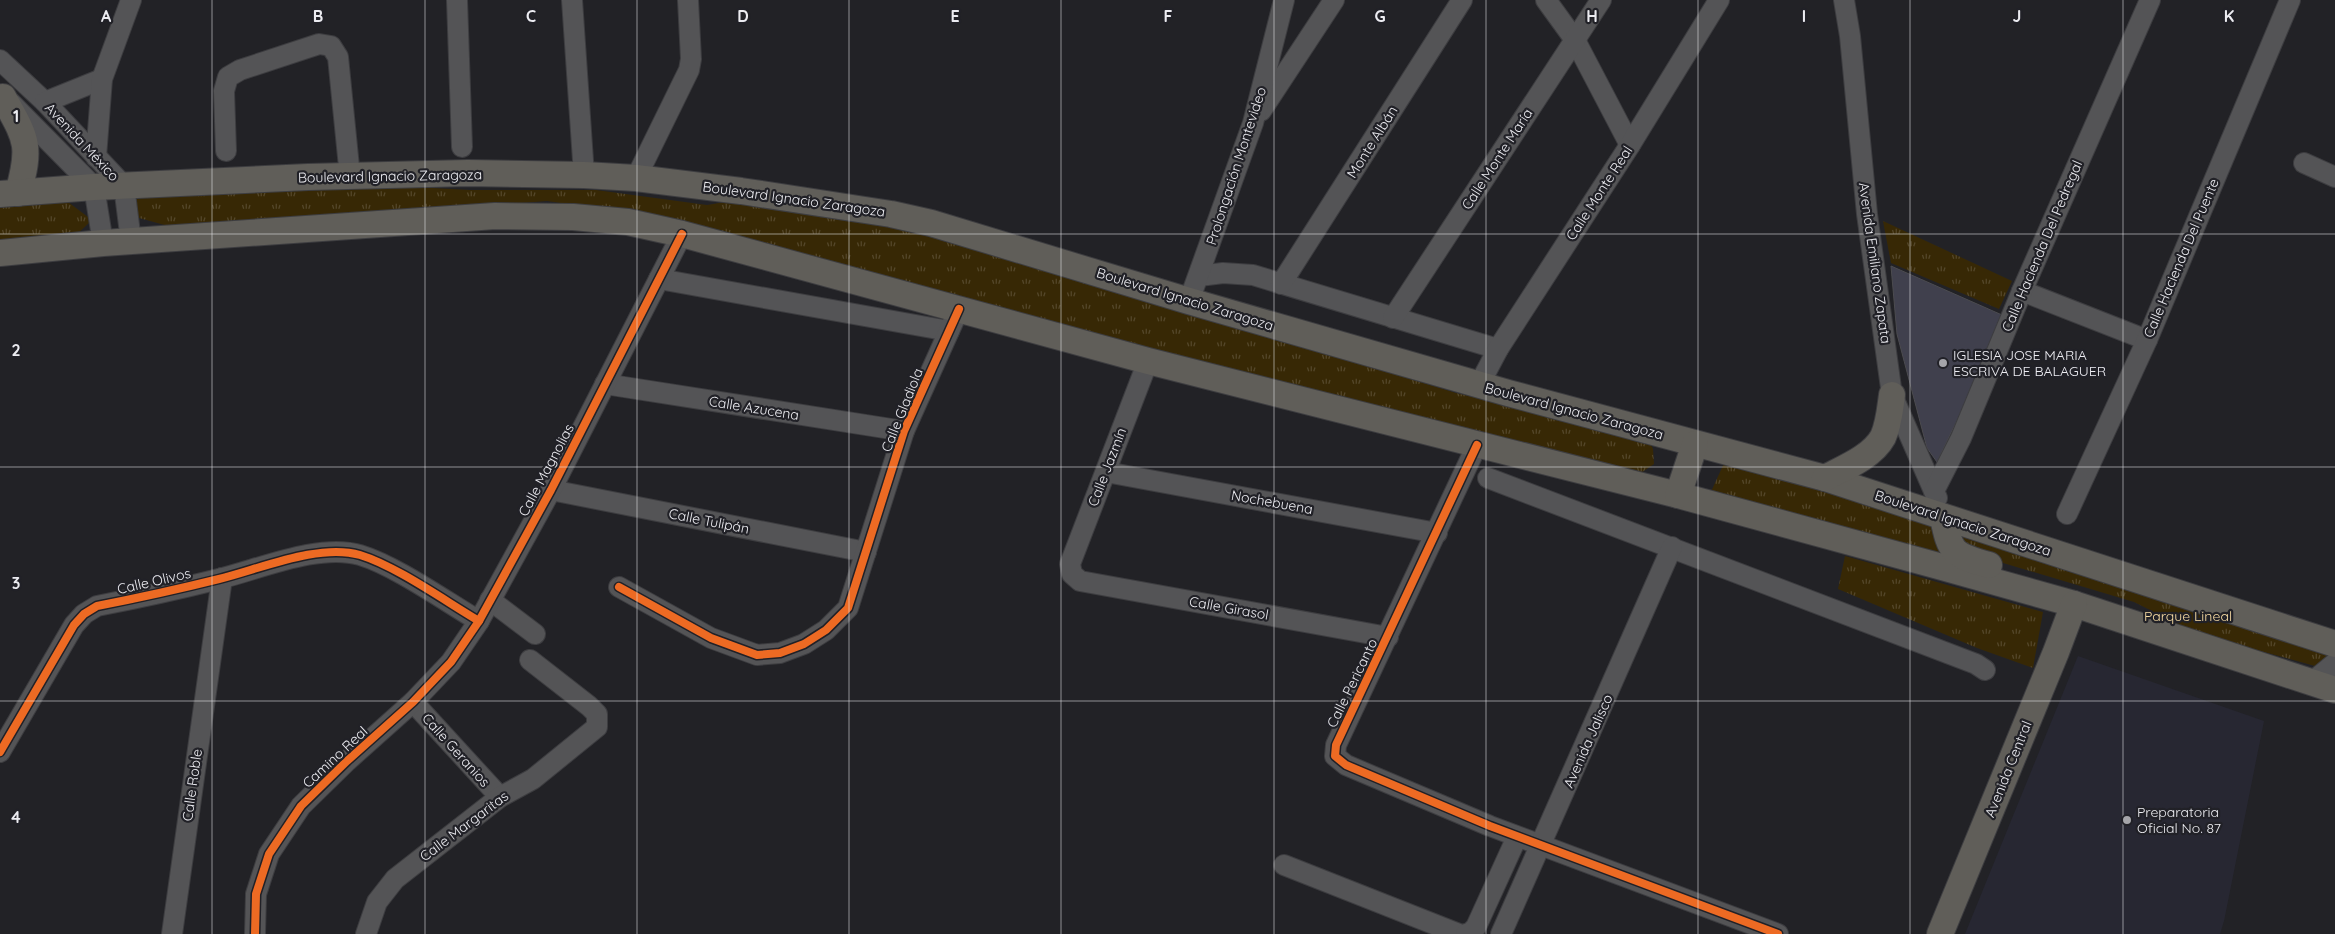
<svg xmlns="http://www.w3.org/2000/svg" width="2335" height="934" viewBox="0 0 2335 934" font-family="Quicksand,sans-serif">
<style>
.built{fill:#272732}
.grass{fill:url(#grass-tufts)}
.building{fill:#403f4d;stroke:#4b4b4f;filter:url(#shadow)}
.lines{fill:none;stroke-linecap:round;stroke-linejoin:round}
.minor-casing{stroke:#3d3d40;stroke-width:22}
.major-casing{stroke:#3d3d40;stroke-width:28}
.minor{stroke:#545456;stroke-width:20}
.major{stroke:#605e59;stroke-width:26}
.cycleway-casing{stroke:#212127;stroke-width:11}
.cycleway{stroke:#ed6a23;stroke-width:8}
.grid{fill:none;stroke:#ececf1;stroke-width:1;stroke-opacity:0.55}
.poi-dot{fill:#a5a5aa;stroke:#212127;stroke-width:2}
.labels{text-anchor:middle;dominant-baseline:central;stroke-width:4.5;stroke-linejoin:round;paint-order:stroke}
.street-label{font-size:14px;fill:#ececf1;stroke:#212127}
.poi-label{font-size:14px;fill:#ececf1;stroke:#212127;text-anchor:start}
.park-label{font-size:14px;fill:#f9dda4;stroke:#212127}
.grid-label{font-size:16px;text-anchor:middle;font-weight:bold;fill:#ececf1;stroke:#212127;stroke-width:4.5;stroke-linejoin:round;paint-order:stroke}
</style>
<defs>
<pattern id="grass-tufts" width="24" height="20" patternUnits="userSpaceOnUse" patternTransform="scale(1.25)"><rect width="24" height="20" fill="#372805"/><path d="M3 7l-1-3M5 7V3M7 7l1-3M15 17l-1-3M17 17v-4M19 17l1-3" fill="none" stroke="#54472a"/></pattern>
<filter id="shadow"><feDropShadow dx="5.5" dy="3" stdDeviation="0" flood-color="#0009"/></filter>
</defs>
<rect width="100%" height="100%" fill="#222226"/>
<path class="built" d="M2078,656L2264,721L2224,921L2220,934H1965Z"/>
<g class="grass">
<path d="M338,183L470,190H596L707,205L755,197L871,212L1456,393L1647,436L1653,449L1654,464L1638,475H1627L874,274L609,210L547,201L179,229L132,216L130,195Z"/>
<path d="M47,202H68L92,220L73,238L0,245V206Z"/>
<path d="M1883,221L2012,281L1999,309L1891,263Z"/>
<path d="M1725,461L1933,521L1946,559L1710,494Z"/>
<path d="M1954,523L2335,652L2315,666L2180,629L2166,618L2134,602L1973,554L1956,541Z"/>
<path d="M1845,556L2043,612L2033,668L1977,648L1838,589Z"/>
</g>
<path class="building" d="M1891,266L2002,315L1971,391L1937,462L1927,448L1897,334Z"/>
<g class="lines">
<g class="minor-casing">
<g id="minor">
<path d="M457,0L462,147"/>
<path d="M572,0L584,175"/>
<path d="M1546,0L1575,40L1630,145"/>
<path d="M1844,0L1850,36L1867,214L1892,395L1937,498"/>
<path d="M0,60L45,102L124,186L131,241"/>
<path d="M45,102L102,79"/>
<path d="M11,103L94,187L103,243"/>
<path d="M1261,111L1334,0"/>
<path d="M226,151L224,91L228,77L240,70L319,44L331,46L338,57L350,177"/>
<path d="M96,157L102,79L131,0"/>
<path d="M2304,163L2335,177"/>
<path d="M636,178L689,70L691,59L688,0"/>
<path d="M1199,276L1223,273L1253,275L1498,349"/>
<path d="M659,279L949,331"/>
<path d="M1281,284L1462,0"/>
<path d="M2022,291L2147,340"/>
<path d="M1189,301L1253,123L1284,0"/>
<path d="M1393,318L1601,0"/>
<path d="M1148,361L1070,564L1072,574L1080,581L1388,637"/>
<path d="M605,384L904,431"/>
<path d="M1479,385L1498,349L1630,145L1719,0"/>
<path d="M1477,445L1336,745L1335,756L1346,765L1490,826L1778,934"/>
<path d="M1106,472L1437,533"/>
<path d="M1488,478L1976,664L1985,670"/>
<path d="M551,490L866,552"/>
<path d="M1934,491L1961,438L2022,291L2150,0"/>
<path d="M2067,514L2147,340L2290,0"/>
<path d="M619,587L711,638L757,655L780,653L804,644L826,630L848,608L904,431L959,309"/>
<path d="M490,600L535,634"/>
<path d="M2312,682L2335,663"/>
<path d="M413,702L500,797"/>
<path d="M0,752L74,625L84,614L97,606C138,598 179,589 219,579C260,569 319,543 360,555C396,566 445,601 479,621"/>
<path d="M1284,865L1459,934"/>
<path d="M172,934L222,578"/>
<path d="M255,934L256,894L269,854L301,806L347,761L413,702L451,662L479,621L551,490L682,234"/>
<path d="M366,934L377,902L395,879L500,797L533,779L597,727V714L589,706L530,660"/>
<path d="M1466,934L1470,933L1476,927L1517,837"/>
<path d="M1501,934L1672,547"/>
</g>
</g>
<g class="major-casing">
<g id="major">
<path d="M3,97C26,139 32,144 18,193"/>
<path d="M0,194L94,187L308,177L468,173L584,175L636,178L741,191L891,214L931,223L1189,301L1508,393L1825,478L2335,644"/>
<path d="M0,253L103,243L495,216L573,217L628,222L682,234L1148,361L1678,495L1942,567L2074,604L2335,690"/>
<path d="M1825,478C1844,468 1872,457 1883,437C1889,424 1890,409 1892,395"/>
<path d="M1678,495L1695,444"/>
<path d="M1943,517C1950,553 1953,555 1989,565"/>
<path d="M1940,934L2056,652L2074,604"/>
</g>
</g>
<use href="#minor" class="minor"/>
<use href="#major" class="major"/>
<g class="cycleway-casing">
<g id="cycleway">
<path d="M1477,445L1336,745L1335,756L1346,765L1490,826L1778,934"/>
<path d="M619,587L711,638L757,655L780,653L804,644L826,630L848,608L904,431L959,309"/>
<path d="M0,752L74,625L84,614L97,606C138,598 179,589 219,579C260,569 319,543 360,555C396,566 445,601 479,621"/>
<path d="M255,934L256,894L269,854L301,806L347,761L413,702L451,662L479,621L551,490L682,234"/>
</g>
</g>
<use href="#cycleway" class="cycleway"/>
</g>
<path class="grid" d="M212,0V934M425,0V934M637,0V934M849,0V934M1061,0V934M1274,0V934M1486,0V934M1698,0V934M1910,0V934M2123,0V934M0,234H2335M0,467H2335M0,701H2335"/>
<g class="poi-dot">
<circle cx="1943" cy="363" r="5"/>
<circle cx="2127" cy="820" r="5"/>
</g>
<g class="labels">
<g class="street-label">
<text transform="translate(82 142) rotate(47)">Avenida México</text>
<text transform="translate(1372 142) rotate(-58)">Monte Albán</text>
<text transform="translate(1497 159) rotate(-57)">Calle Monte María</text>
<text transform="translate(1236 166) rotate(-72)">Prolongación Montevideo</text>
<text transform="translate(390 176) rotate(-1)">Boulevard Ignacio Zaragoza</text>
<text transform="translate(1599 193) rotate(-57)">Calle Monte Real</text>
<text transform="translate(794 199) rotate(8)">Boulevard Ignacio Zaragoza</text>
<text transform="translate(2042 246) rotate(-67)">Calle Hacienda Del Pedregal</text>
<text transform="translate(2181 258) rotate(-67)">Calle Hacienda Del Puente</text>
<text transform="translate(1875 263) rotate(82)">Avenida Emiliano Zapata</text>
<text transform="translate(1185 299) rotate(17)">Boulevard Ignacio Zaragoza</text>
<text transform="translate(754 408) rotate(9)">Calle Azucena</text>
<text transform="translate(902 410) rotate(-68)">Calle Gladiola</text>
<text transform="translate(1574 411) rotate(15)">Boulevard Ignacio Zaragoza</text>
<text transform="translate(1107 467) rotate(-69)">Calle Jazmín</text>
<text transform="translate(546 470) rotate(-62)">Calle Magnolias</text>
<text transform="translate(1272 502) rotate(10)">Nochebuena</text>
<text transform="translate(709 521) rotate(11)">Calle Tulipán</text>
<text transform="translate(1963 523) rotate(18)">Boulevard Ignacio Zaragoza</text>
<text transform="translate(154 581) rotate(-13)">Calle Olivos</text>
<text transform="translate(1229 608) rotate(10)">Calle Girasol</text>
<text transform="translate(1352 683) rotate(-64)">Calle Pericanto</text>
<text transform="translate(1588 741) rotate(-66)">Avenida Jalisco</text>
<text transform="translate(456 750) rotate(48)">Calle Geranios</text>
<text transform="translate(335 757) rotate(-43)">Camino Real</text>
<text transform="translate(2008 769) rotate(-68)">Avenida Central</text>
<text transform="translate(192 785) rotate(-82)">Calle Roble</text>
<text transform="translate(464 826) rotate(-37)">Calle Margaritas</text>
</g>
<g class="poi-label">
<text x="1953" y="355">IGLESIA JOSE MARIA<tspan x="1953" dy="16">ESCRIVA DE BALAGUER</tspan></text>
<text x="2137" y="812">Preparatoria<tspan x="2137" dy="16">Oficial No. 87</tspan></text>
</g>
<g class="park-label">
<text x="2188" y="616">Parque Lineal</text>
</g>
</g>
<g class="grid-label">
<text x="106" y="22">A</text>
<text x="318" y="22">B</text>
<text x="531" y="22">C</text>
<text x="743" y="22">D</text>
<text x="955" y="22">E</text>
<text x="1168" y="22">F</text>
<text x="1380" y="22">G</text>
<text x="1592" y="22">H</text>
<text x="1804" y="22">I</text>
<text x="2017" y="22">J</text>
<text x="2229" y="22">K</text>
<text x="16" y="122">1</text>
<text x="16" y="356">2</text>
<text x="16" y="589">3</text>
<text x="16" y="823">4</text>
</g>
</svg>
